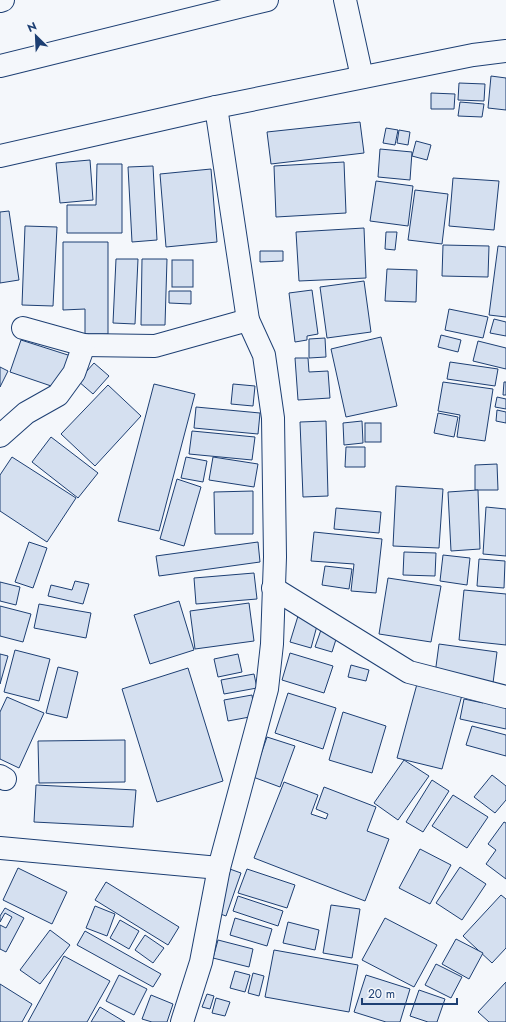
<svg xmlns="http://www.w3.org/2000/svg" width="506" height="1022" viewBox="0 0 506 1022" font-family="Jost,sans-serif">
<style>
.building{fill:#d5e0f0;stroke:#1d3f73}
.lines{fill:none;stroke-linecap:round;stroke-linejoin:round}
.minor-casing{stroke:#1d3f73;stroke-width:24}
.trunk-casing{stroke:#1d3f73;stroke-width:24}
.minor{stroke:#f4f7fb;stroke-width:22}
.trunk{stroke:#f4f7fb;stroke-width:22}
</style>
<rect width="100%" height="100%" fill="#f4f7fb"/>
<g class="building">
<path d="M491,76L506,78V110L488,108Z"/>
<path d="M459,83L485,84L484,101L458,100Z"/>
<path d="M431,93L455,94L454,109H431Z"/>
<path d="M460,102L484,104L482,117L458,116Z"/>
<path d="M360,122L364,153L271,164L267,132Z"/>
<path d="M386,128L398,130L395,145L383,143Z"/>
<path d="M399,130L410,132L408,145L397,143Z"/>
<path d="M416,141L431,145L427,160L412,156Z"/>
<path d="M380,149L412,152L410,180L378,177Z"/>
<path d="M90,160L93,200L60,203L56,163Z"/>
<path d="M344,162L346,213L276,217L274,166Z"/>
<path d="M97,164H122V233H67V205H96Z"/>
<path d="M153,166L157,240L132,242L128,167Z"/>
<path d="M211,169L217,242L166,247L160,174Z"/>
<path d="M453,178L499,181L494,230L449,226Z"/>
<path d="M376,181L413,186L408,226L370,221Z"/>
<path d="M415,190L448,194L442,244L408,240Z"/>
<path d="M9,211L19,280L0,283V212Z"/>
<path d="M25,226L57,227L53,306L22,305Z"/>
<path d="M364,228L366,278L299,281L296,232Z"/>
<path d="M386,232H397L395,250L385,249Z"/>
<path d="M63,242H108V334H85V309L63,310Z"/>
<path d="M443,245L489,246L488,277L442,276Z"/>
<path d="M498,246L506,247V317L489,315Z"/>
<path d="M260,251H283V261L260,262Z"/>
<path d="M116,259H138L135,324L113,323Z"/>
<path d="M142,259H167L165,325H141Z"/>
<rect x="172" y="260" width="21" height="27"/>
<path d="M387,269L417,270L416,302L385,301Z"/>
<path d="M364,281L371,332L327,338L320,287Z"/>
<path d="M312,290L318,334L307,336V340L295,342L289,293Z"/>
<path d="M169,291H191V304L169,303Z"/>
<path d="M449,309L488,317L483,338L445,330Z"/>
<path d="M494,319L506,322V336L490,333Z"/>
<path d="M441,335L461,340L458,352L438,347Z"/>
<path d="M381,337L397,406L346,417L331,349Z"/>
<path d="M325,338L326,357L309,358V339Z"/>
<path d="M21,340L71,356L60,389L10,372Z"/>
<path d="M478,341L506,348V369L473,361Z"/>
<path d="M295,358H308L309,372L328,371L330,398L298,400Z"/>
<path d="M450,362L498,369L495,386L447,379Z"/>
<path d="M94,363L109,376L93,394L78,381Z"/>
<path d="M0,367L8,371L0,387Z"/>
<path d="M443,382L493,389L485,441L457,437L460,415L438,411Z"/>
<path d="M504,382H506V395H503Z"/>
<path d="M154,384L195,394L159,531L118,521Z"/>
<path d="M233,384L255,386L253,406L231,404Z"/>
<path d="M108,385L141,416L95,466L61,434Z"/>
<path d="M497,397L506,399V409L495,407Z"/>
<path d="M196,407L260,413L258,434L194,428Z"/>
<path d="M497,410L506,412V423L496,421Z"/>
<path d="M438,413L458,417L454,437L434,433Z"/>
<path d="M326,421L328,496L303,497L300,422Z"/>
<path d="M362,421L363,443L344,445L343,423Z"/>
<rect x="365" y="423" width="16" height="19"/>
<path d="M192,431L255,437L252,460L189,454Z"/>
<path d="M51,437L98,473L78,498L32,462Z"/>
<path d="M346,447H365V467H345Z"/>
<path d="M12,457L76,498L47,542L0,511V475Z"/>
<path d="M186,457L207,461L203,482L181,478Z"/>
<path d="M213,457L258,464L254,487L209,480Z"/>
<path d="M497,464L498,490H475V465Z"/>
<path d="M177,479L201,487L184,546L160,539Z"/>
<path d="M396,486L443,489L439,548L393,546Z"/>
<path d="M478,490L480,549L451,551L448,492Z"/>
<path d="M253,491V534H215L214,492Z"/>
<path d="M486,507L506,509V556L483,554Z"/>
<path d="M336,508L381,512L379,533L334,529Z"/>
<path d="M314,532L382,539L376,593L351,591L354,564L311,561Z"/>
<path d="M29,542L47,548L33,588L15,582Z"/>
<path d="M258,542L260,562L159,576L156,556Z"/>
<path d="M404,552L436,553L435,576L403,575Z"/>
<path d="M443,555L470,558L467,585L440,581Z"/>
<path d="M479,559L505,561L504,588L477,586Z"/>
<path d="M325,566L352,569L349,589L322,585Z"/>
<path d="M254,573L257,599L196,604L194,578Z"/>
<path d="M388,578L441,586L431,642L379,634Z"/>
<path d="M75,581L89,584L83,604L48,596L51,585L72,590Z"/>
<path d="M0,582L20,587L16,605L0,601Z"/>
<path d="M464,590L506,594V645L459,640Z"/>
<path d="M179,601L194,650L150,664L134,615Z"/>
<path d="M249,603L254,641L195,649L190,611Z"/>
<path d="M39,604L91,613L86,638L34,628Z"/>
<path d="M0,606L31,614L23,642L0,636Z"/>
<path d="M298,616L318,622L311,648L290,642Z"/>
<path d="M322,627L338,633L332,652L315,647Z"/>
<path d="M439,644L497,652L493,683L435,674Z"/>
<path d="M15,650L50,659L39,701L4,692Z"/>
<path d="M290,653L333,666L324,693L282,680Z"/>
<path d="M0,654L8,656L0,684Z"/>
<path d="M238,654L242,672L218,677L214,659Z"/>
<path d="M351,665L369,670L366,681L348,677Z"/>
<path d="M58,667L78,672L67,718L46,713Z"/>
<path d="M188,668L223,781L157,802L122,689Z"/>
<path d="M254,674L257,688L224,694L221,680Z"/>
<path d="M417,684L462,695L442,769L397,758Z"/>
<path d="M288,693L336,708L323,749L275,733Z"/>
<path d="M252,695L255,716L228,721L224,700Z"/>
<path d="M7,697L44,713L19,768L0,759V712Z"/>
<path d="M484,698L506,703V729L460,719L464,699L483,703Z"/>
<path d="M343,712L386,726L372,773L329,760Z"/>
<path d="M472,726L506,735V756L466,745Z"/>
<path d="M267,737L295,746L280,787L253,777Z"/>
<path d="M125,740V782L39,783L38,741Z"/>
<path d="M404,760L429,776L398,820L374,803Z"/>
<path d="M492,775L506,786V800L495,813L474,797Z"/>
<path d="M432,780L449,791L423,832L406,822Z"/>
<path d="M284,782L318,795L311,814L326,819L328,814L316,809L324,787L376,807L367,831L389,839L365,901L254,858Z"/>
<path d="M36,785L136,790L133,827L34,822Z"/>
<path d="M453,795L488,817L467,848L432,826Z"/>
<path d="M504,822L506,823V879L486,864L496,850L488,844Z"/>
<path d="M420,849L451,865L430,904L399,888Z"/>
<path d="M460,867L486,884L462,920L436,903Z"/>
<path d="M18,868L67,892L52,924L3,900Z"/>
<path d="M227,868L241,873L226,916L212,911Z"/>
<path d="M247,869L295,885L287,908L238,893Z"/>
<path d="M106,882L179,927L168,945L95,900Z"/>
<path d="M501,895L506,899V948L492,963L463,936Z"/>
<path d="M238,896L283,911L278,926L233,911Z"/>
<path d="M331,905L360,909L352,958L323,953Z"/>
<path d="M95,906L115,914L107,936L86,928Z"/>
<path d="M5,908L24,918L6,952L0,949V925L6,928L12,917L5,913L0,922V916Z"/>
<path d="M235,918L272,929L267,946L230,935Z"/>
<path d="M385,918L437,945L414,987L362,960Z"/>
<path d="M120,920L139,931L129,949L110,938Z"/>
<path d="M288,922L319,930L315,950L283,943Z"/>
<path d="M50,930L70,945L40,984L20,970Z"/>
<path d="M85,931L161,974L153,987L77,945Z"/>
<path d="M145,935L164,948L153,963L135,950Z"/>
<path d="M456,939L483,953L469,979L442,964Z"/>
<path d="M218,940L253,949L249,967L213,958Z"/>
<path d="M274,950L358,965L349,1012L265,997Z"/>
<path d="M64,956L110,981L87,1022H28Z"/>
<path d="M436,964L462,977L451,998L425,985Z"/>
<path d="M235,971L250,975L245,992L230,988Z"/>
<path d="M253,973L264,976L259,996L248,993Z"/>
<path d="M119,975L147,989L134,1015L106,1001Z"/>
<path d="M366,975L410,989L400,1022H386L354,1012Z"/>
<path d="M506,982V1022H489L478,1012Z"/>
<path d="M0,984L32,1004L22,1022H0Z"/>
<path d="M419,990L445,999L437,1022H428L410,1016Z"/>
<path d="M207,994L214,996L210,1009L202,1007Z"/>
<path d="M151,995L173,1004L167,1022H152L142,1019Z"/>
<path d="M216,998L230,1002L225,1016L212,1013Z"/>
<path d="M100,1007L125,1022H91Z"/>
</g>
<g class="lines">
<g class="minor-casing">
<g id="minor">
<path d="M345,0L362,77"/>
<path d="M0,156L216,107L473,55L506,51"/>
<path d="M23,328L84,345L155,346L248,320"/>
<path d="M0,436L26,413L58,395L74,373L84,345"/>
<path d="M273,588L409,672L506,697"/>
<path d="M0,776L5,779"/>
<path d="M0,848L219,868"/>
<path d="M182,1022L201,962L219,868L267,689L272,644L275,557L273,418L264,355L248,320L216,107"/>
</g>
</g>
<g class="trunk-casing">
<g id="trunk">
<path d="M0,1L3,0"/>
<path d="M0,66L267,0"/>
</g>
</g>
<use href="#minor" class="minor"/>
<use href="#trunk" class="trunk"/>
</g>
<g transform="translate(36 36) rotate(336)" stroke="#f4f7fb" stroke-width="3" paint-order="stroke">
<path d="M0-3L7 15L0 10L-7 15Z" fill="#1d3f73"/>
<text y="-6" font-size="11" font-weight="bold" text-anchor="middle" fill="#1d3f73">N</text>
</g>
<path d="M362 998v6h95v-6" fill="none" stroke="#1d3f73" stroke-width="2"/>
<text x="368" y="998" font-size="12" fill="#1d3f73" stroke="#f4f7fb" stroke-width="3" paint-order="stroke">20 m</text>
</svg>
